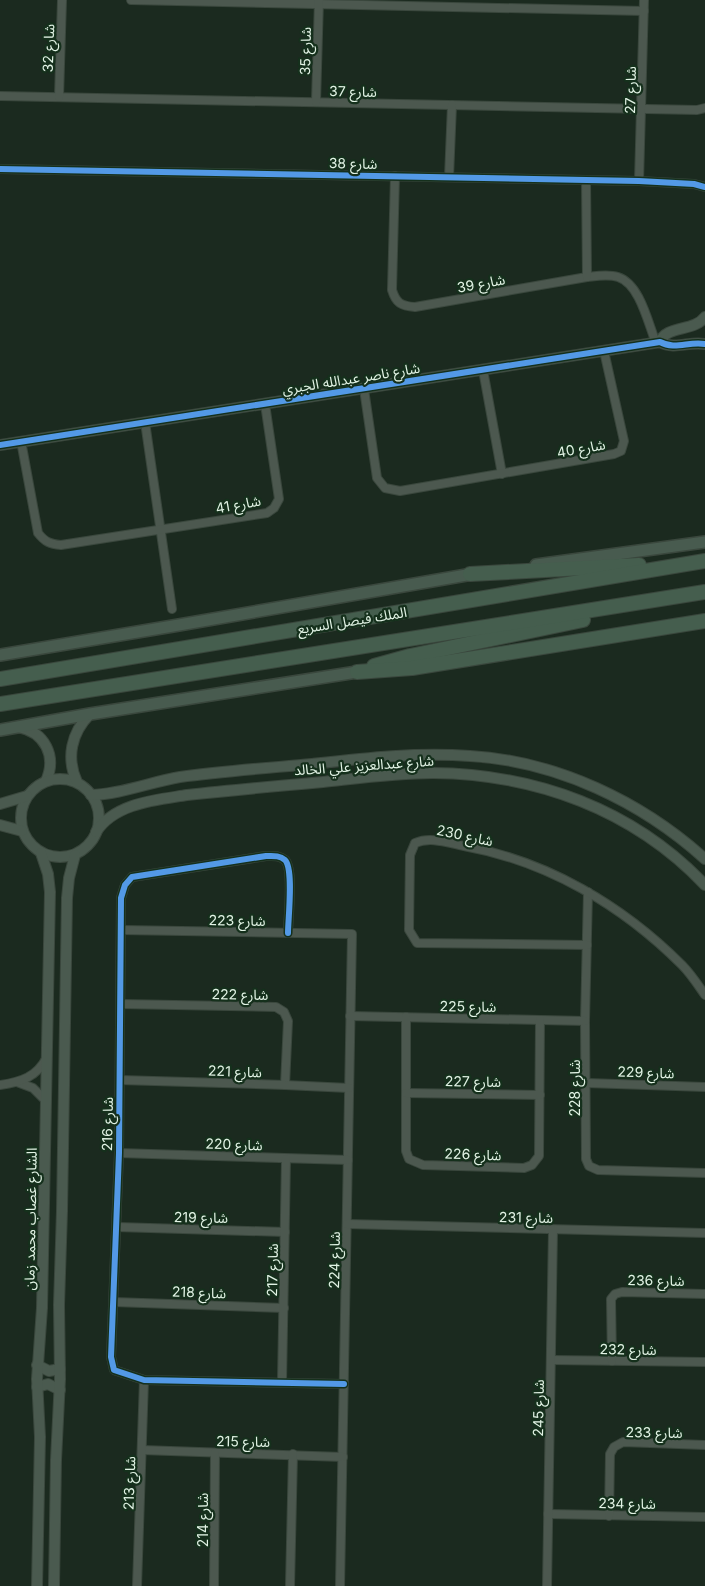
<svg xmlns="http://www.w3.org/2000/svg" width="705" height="1586" viewBox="0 0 705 1586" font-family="Inter,'Noto Sans Arabic',sans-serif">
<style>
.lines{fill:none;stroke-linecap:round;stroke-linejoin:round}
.street-casing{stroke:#3a473d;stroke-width:10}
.secondary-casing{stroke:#3a473d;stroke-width:12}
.primary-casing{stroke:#3a473d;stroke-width:14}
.highway-casing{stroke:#3a473d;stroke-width:16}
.street{stroke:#4c584f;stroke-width:8}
.secondary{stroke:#4a5a4f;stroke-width:10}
.primary{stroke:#485b4f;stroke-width:11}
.highway{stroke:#455e4e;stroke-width:14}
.cycleway-casing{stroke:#15301c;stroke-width:9}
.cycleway{stroke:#5399e6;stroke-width:6}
.labels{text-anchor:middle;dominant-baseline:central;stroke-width:4.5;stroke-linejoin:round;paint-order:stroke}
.street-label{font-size:14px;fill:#e2f3e5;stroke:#15301c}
</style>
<rect width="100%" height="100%" fill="#1b2a1f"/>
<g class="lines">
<g class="street-casing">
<g id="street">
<path d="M131,0L644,11"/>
<path d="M0,96L697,110L705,108"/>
<path d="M59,97L62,0"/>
<path d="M316,102L319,0"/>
<path d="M0,169L639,181L694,184L705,187"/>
<path d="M395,176L392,290C396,303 401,306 415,307L587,277C597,276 608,274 618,277C640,284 648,323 656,343"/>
<path d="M449,177L452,105"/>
<path d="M586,180L587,277"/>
<path d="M639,181L644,0"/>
<path d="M483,370L502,474"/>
<path d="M364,389L377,478L385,488L400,491L614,454L621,451L624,441L604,351"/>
<path d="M145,422L172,609"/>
<path d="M21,441L38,533C45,542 50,544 61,545L267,513L274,508L279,499L265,404"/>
<path d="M588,892L585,1021L586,1159L589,1166L598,1170L705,1173"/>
<path d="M122,930L352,934L340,1586"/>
<path d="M288,933C288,919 294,869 285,860C279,855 273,856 266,856L132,877L125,885L121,898L119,1153L111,1357L114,1370L144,1380L344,1384"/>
<path d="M587,945L417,943L409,930L410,855L415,843C431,836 448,843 464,846C547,861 622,905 682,965C691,974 698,985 705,995"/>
<path d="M121,1004L276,1007L284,1012L288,1021L285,1085"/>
<path d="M350,1016L585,1021"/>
<path d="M406,1017V1151L409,1159L423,1165L524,1168L532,1165L539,1156L540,1020"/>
<path d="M120,1080L285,1085L349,1088"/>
<path d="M17,1082L33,1088L46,1101"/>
<path d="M587,1083L705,1087"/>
<path d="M0,1085C21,1082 37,1077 47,1057"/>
<path d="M406,1093L540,1095"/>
<path d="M119,1153L348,1160"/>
<path d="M347,1224L705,1233"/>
<path d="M117,1227L285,1232"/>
<path d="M114,1302L284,1308"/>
<path d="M551,1360L705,1362"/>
<path d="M612,1361L611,1299L615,1294L622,1292L705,1294"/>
<path d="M282,1382L286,1159"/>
<path d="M142,1450L343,1457"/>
<path d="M548,1514L705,1517"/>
<path d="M609,1516L610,1454L614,1447L623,1442L705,1445"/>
<path d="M137,1586L144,1380"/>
<path d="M214,1586L215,1453"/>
<path d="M290,1586L293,1454"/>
<path d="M547,1586L553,1230"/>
</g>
</g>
<g class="secondary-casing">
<g id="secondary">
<path d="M660,342C666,325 694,332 705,317"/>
<path d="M0,445L660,342C675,350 689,341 705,344"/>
<path d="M18,727C45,732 57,756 46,781"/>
<circle cx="60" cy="818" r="39"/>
<path d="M77,782C66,758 71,733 90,714"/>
<path d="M91,795C122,794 150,782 180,777C224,771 268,768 312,764C365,758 417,752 470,756C557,761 642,802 705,859"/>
<path d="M0,804L27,796"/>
<path d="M0,825L22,831"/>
<path d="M96,832C115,803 156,800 187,795C233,790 278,786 323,782C360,778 396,773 433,773C535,774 633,809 705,885"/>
<path d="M37,1365L49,1371L60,1369"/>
<path d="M37,1387L48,1384L60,1390"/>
<path d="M37,1586L40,1437L37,1379L42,1308L50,892L48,874L41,853"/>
<path d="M54,1586L56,1460L60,1379L59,1305L62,1211L67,898L69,878L75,855"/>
</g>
</g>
<g class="primary-casing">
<g id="primary">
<path d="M536,565L705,542"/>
<path d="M0,655L173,626L478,573"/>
<path d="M0,730L90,714L357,672"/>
</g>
</g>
<g class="highway-casing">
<g id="highway">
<path d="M470,574L639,565"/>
<path d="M374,666L410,656L583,620"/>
<path d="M357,672L412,668L705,621"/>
<path d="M0,679L705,561"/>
<path d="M0,704L705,592"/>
</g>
</g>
<use href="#street" class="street"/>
<use href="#secondary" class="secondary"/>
<use href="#primary" class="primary"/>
<use href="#highway" class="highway"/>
<g class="cycleway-casing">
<g id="cycleway">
<path d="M0,169L639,181L694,184L705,187"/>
<path d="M0,445L660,342C675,350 689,341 705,344"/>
<path d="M288,933C288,919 294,869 285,860C279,855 273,856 266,856L132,877L125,885L121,898L119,1153L111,1357L114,1370L144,1380L344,1384"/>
</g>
</g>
<use href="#cycleway" class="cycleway"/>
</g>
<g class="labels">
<g class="street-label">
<text transform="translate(48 48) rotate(-88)">شارع 32</text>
<text transform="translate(305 51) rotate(-89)">شارع 35</text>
<text transform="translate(630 90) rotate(-89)">شارع 27</text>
<text transform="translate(353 91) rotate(1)">شارع 37</text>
<text transform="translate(353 163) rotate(1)">شارع 38</text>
<text transform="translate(481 283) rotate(-10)">شارع 39</text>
<text transform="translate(351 378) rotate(-9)">شارع ناصر عبدالله الجبري</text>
<text transform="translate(581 448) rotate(-10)">شارع 40</text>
<text transform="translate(238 504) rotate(-10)">شارع 41</text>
<text transform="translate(352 620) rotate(-9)">الملك فيصل السريع</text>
<text transform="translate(364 765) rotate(-4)">شارع عبدالعزيز علي الخالد</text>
<text transform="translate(465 835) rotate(12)">شارع 230</text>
<text transform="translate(237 920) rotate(1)">شارع 223</text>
<text transform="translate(240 994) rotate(1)">شارع 222</text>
<text transform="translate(468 1006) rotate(1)">شارع 225</text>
<text transform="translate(235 1071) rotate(2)">شارع 221</text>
<text transform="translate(646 1072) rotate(2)">شارع 229</text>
<text transform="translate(473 1081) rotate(1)">شارع 227</text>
<text transform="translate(574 1088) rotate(-90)">شارع 228</text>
<text transform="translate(107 1124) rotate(-89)">شارع 216</text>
<text transform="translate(234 1144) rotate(2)">شارع 220</text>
<text transform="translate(473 1154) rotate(2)">شارع 226</text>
<text transform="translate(201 1217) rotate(1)">شارع 219</text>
<text transform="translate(526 1217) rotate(1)">شارع 231</text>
<text transform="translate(30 1219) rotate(-89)">الشارع غصاب محمد زمان</text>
<text transform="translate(334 1260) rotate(-89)">شارع 224</text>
<text transform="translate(272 1270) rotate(-89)">شارع 217</text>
<text transform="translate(656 1280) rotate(1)">شارع 236</text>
<text transform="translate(199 1292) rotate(2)">شارع 218</text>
<text transform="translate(628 1349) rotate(1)">شارع 232</text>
<text transform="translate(538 1408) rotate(-89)">شارع 245</text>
<text transform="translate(654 1432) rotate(1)">شارع 233</text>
<text transform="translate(243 1441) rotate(1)">شارع 215</text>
<text transform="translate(129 1483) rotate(-88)">شارع 213</text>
<text transform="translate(627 1503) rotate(1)">شارع 234</text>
<text transform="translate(202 1520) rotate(-90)">شارع 214</text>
</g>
</g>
</svg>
